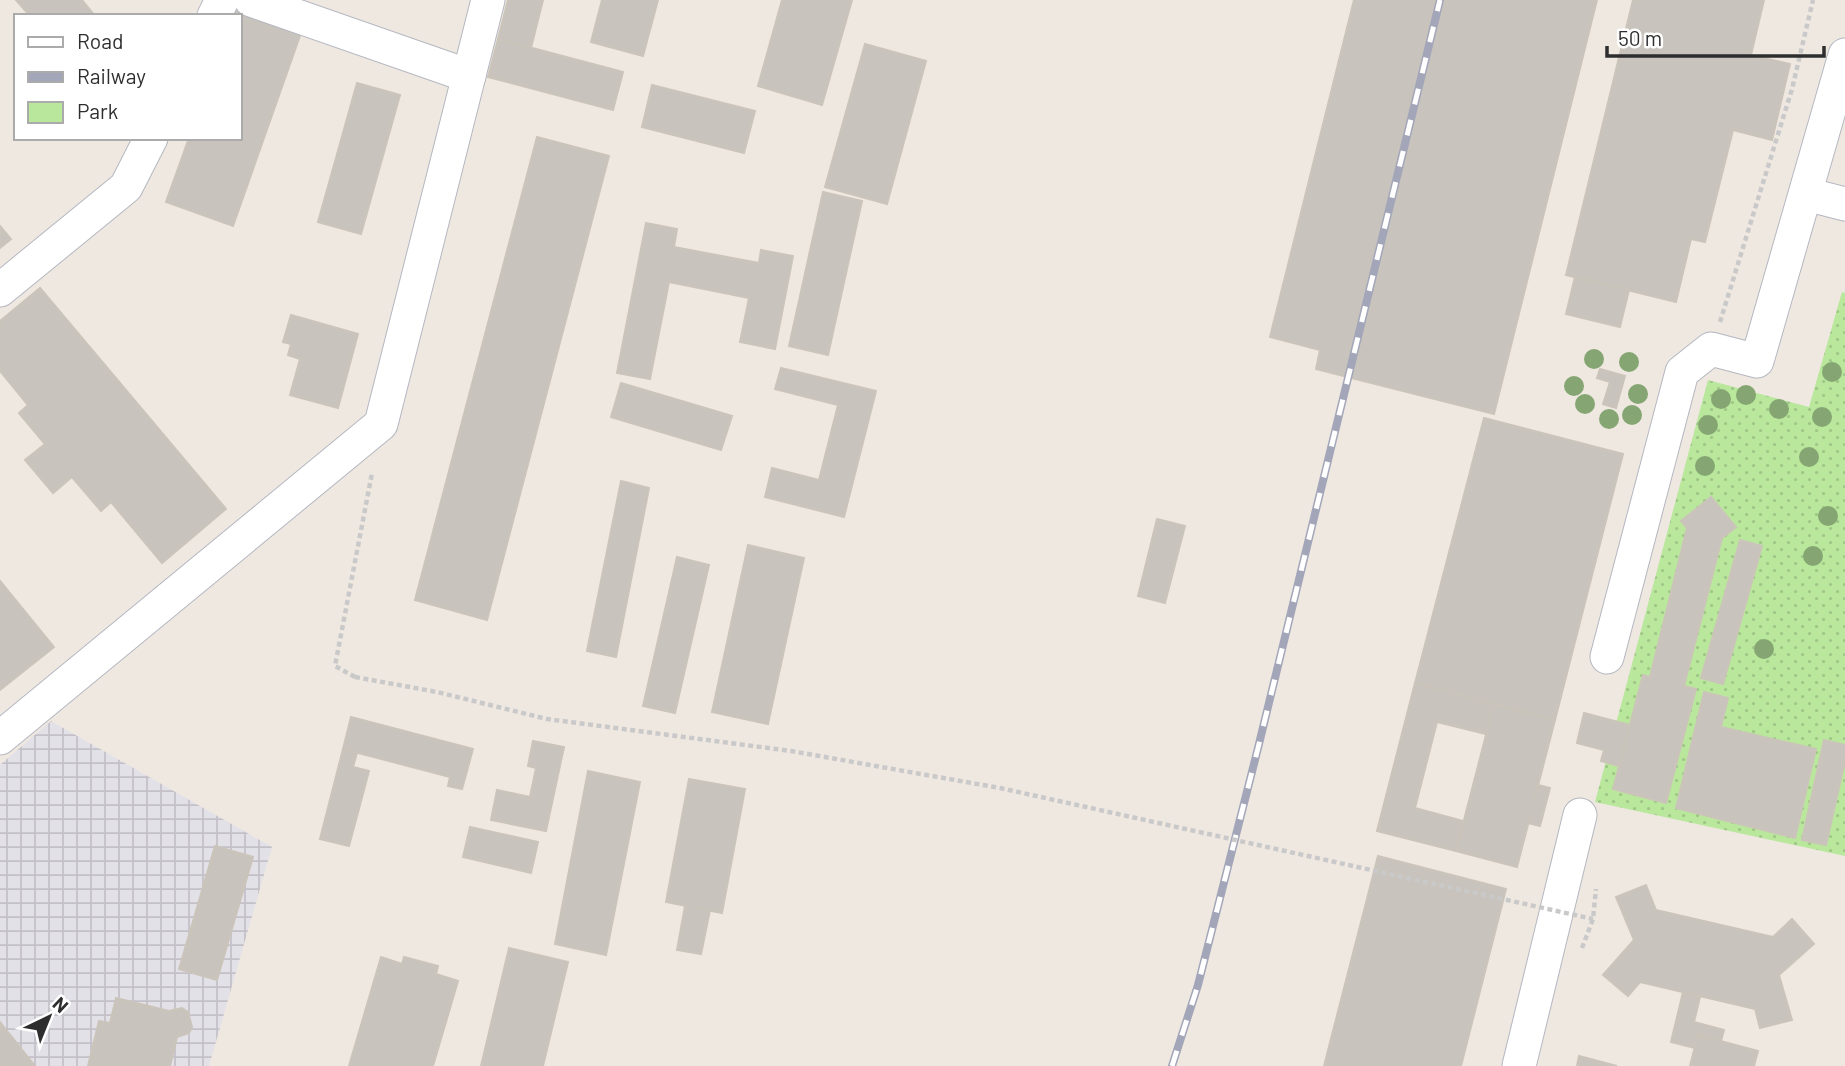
<svg xmlns="http://www.w3.org/2000/svg" width="1845" height="1066" viewBox="0 0 1845 1066" font-family="Barlow,sans-serif">
<style>
.industrial{fill:url(#industrial-grid)}
.green{fill:url(#green-dots)}
.building{fill:#c8c3bc;stroke:#cbc4ba;stroke-width:2}
.lines{fill:none;stroke-linecap:round;stroke-linejoin:round}
.minor-casing{stroke:#b4b7c1;stroke-width:35}
.path{stroke:#c9c9c9;stroke-width:4.5;stroke-dasharray:5 3.5;stroke-linecap:butt}
.minor{stroke:#fff;stroke-width:33}
.rail-casing{stroke:#a2a6b8;stroke-width:8}
.rail{stroke:#fff;stroke-width:5;stroke-dasharray:16;stroke-linecap:butt}
.path-bridge{stroke:#c9c9c9;stroke-width:4.5;stroke-dasharray:5 3.5;stroke-linecap:butt}
.tree{fill:#85a673}
</style>
<defs>
<pattern id="industrial-grid" width="8" height="8" patternUnits="userSpaceOnUse" patternTransform="scale(1.75)"><rect width="8" height="8" fill="#e3e1e8"/><path d="M0 4h8M4 0v8" fill="none" stroke="#c3c1c7"/></pattern>
<pattern id="green-dots" width="8" height="8" patternUnits="userSpaceOnUse" patternTransform="scale(1.75)"><rect width="8" height="8" fill="#b9e79c"/><path d="M2 2h.1M6 6h.1" fill="none" stroke="#9fc687" stroke-width="1.8" stroke-linecap="round"/></pattern>
</defs>
<rect width="100%" height="100%" fill="#efe8e1"/>
<path class="industrial" d="M51,721L272,847L209,1066H0V765Z"/>
<path class="green" d="M1842,292L1845,293V856L1595,802L1708,380L1809,407Z"/>
<g class="building">
<path d="M16,0H82L95,16H30Z"/>
<path d="M508,0H543L531,48L498,39Z"/>
<path d="M602,0H658L643,56L591,42Z"/>
<path d="M782,0H852L822,105L758,86Z"/>
<path d="M1354,0H1597L1494,414L1316,369L1320,350L1270,337Z"/>
<path d="M1633,0H1764L1751,55L1790,64L1772,140L1733,130L1705,242L1691,239L1676,302L1566,275Z"/>
<path d="M235,7L302,30L233,226L166,202L189,138H240V16H232Z"/>
<path d="M498,39L623,72L613,110L488,77Z"/>
<path d="M865,44L926,61L887,204L825,187Z"/>
<path d="M357,83L400,95L361,234L318,222Z"/>
<path d="M652,85L755,111L744,153L642,127Z"/>
<path d="M537,137L609,156L487,620L415,600Z"/>
<path d="M823,192L862,201L828,355L789,346Z"/>
<path d="M646,223L677,229L674,247L759,263L761,250L793,256L775,349L740,342L749,298L669,282L650,379L617,373Z"/>
<path d="M0,226L11,239L0,248Z"/>
<path d="M1575,277L1629,290L1620,327L1566,314Z"/>
<path d="M40,288L226,509L162,563L111,502L101,511L72,477L53,493L25,460L45,444L19,413L28,405L0,371V321Z"/>
<path d="M291,315L358,334L338,408L290,395L300,359L288,355L291,344L283,342Z"/>
<path d="M781,368L876,391L844,517L765,497L772,468L819,480L838,405L775,389Z"/>
<path d="M1600,369L1625,376L1616,408L1603,404L1610,382L1597,378Z"/>
<path d="M621,383L732,416L721,450L611,417Z"/>
<path d="M1484,418L1623,454L1555,720L1415,683Z"/>
<path d="M621,481L649,488L616,657L587,651Z"/>
<path d="M1711,497L1736,527L1722,538L1684,686L1696,689L1666,803L1613,789L1643,675L1650,677L1687,528L1681,521Z"/>
<path d="M1157,519L1185,526L1165,603L1138,596Z"/>
<path d="M1740,540L1762,546L1723,684L1701,678Z"/>
<path d="M748,545L804,558L768,724L712,712Z"/>
<path d="M677,557L709,565L675,713L643,706Z"/>
<path d="M0,581L54,647L0,690Z"/>
<path d="M1415,683L1494,704L1486,734L1437,722L1415,808L1463,821L1456,851L1377,831Z"/>
<path d="M1704,692L1728,698L1721,727L1816,749L1795,838L1676,808Z"/>
<path d="M1494,704L1555,720L1517,867L1456,851Z"/>
<path d="M1584,713L1630,725L1619,766L1601,761L1604,750L1577,743Z"/>
<path d="M351,717L473,749L462,789L448,786L450,777L343,749Z"/>
<path d="M1824,740L1845,745V761L1826,845L1802,840Z"/>
<path d="M533,741L564,747L546,831L491,820L497,790L530,797L536,768L528,766Z"/>
<path d="M343,749L357,753L353,767L369,771L349,846L320,839Z"/>
<path d="M588,771L640,782L606,955L555,944Z"/>
<path d="M689,779L745,789L722,913L666,902Z"/>
<path d="M1538,785L1550,788L1540,826L1528,823Z"/>
<path d="M470,827L538,842L531,873L463,857Z"/>
<path d="M215,846L253,857L217,980L179,969Z"/>
<path d="M1378,856L1506,889L1461,1066H1324Z"/>
<path d="M1646,885L1656,910L1773,937L1792,919L1814,944L1779,975L1792,1020L1760,1028L1755,1009L1640,982L1628,996L1603,975L1634,940L1616,897Z"/>
<path d="M685,906L710,910L701,954L677,950Z"/>
<path d="M509,948L568,962L543,1066H481Z"/>
<path d="M381,957L402,964L404,957L438,966L436,974L458,981L433,1066H349Z"/>
<path d="M1683,992L1700,997L1694,1022L1724,1030L1721,1041L1698,1035L1695,1048L1671,1042Z"/>
<path d="M116,998L169,1011L182,1008L188,1012L192,1027L189,1033L177,1037L170,1066H88L99,1021L110,1023Z"/>
<path d="M0,1022L35,1066H0Z"/>
<path d="M1698,1035L1758,1051L1754,1066H1690Z"/>
<path d="M1579,1056L1617,1066H1577Z"/>
</g>
<g class="lines">
<g class="minor-casing">
<g id="minor">
<path d="M251,0L469,76"/>
<path d="M214,16L222,0"/>
<path d="M1806,194L1845,204"/>
<path d="M0,290L126,187L151,138"/>
<path d="M1607,657L1682,372L1711,349L1757,361L1845,55"/>
<path d="M0,738L381,424L488,0"/>
<path d="M1519,1066L1580,815"/>
</g>
</g>
<g class="path">
<path d="M1720,322L1792,89L1813,0"/>
<path d="M355,677L335,666L372,473"/>
<path d="M1582,948L1593,919L1596,889"/>
</g>
<use href="#minor" class="minor"/>
<g class="rail-casing">
<path id="rail" d="M1172,1066L1198,985L1258,748L1440,0"/>
</g>
<use href="#rail" class="rail"/>
<path class="path-bridge" d="M355,677L437,692L547,719L791,751L1000,788L1593,919"/>
</g>
<g class="tree">
<circle cx="1594" cy="359" r="10"/>
<circle cx="1629" cy="362" r="10"/>
<circle cx="1832" cy="372" r="10"/>
<circle cx="1574" cy="386" r="10"/>
<circle cx="1638" cy="394" r="10"/>
<circle cx="1746" cy="395" r="10"/>
<circle cx="1721" cy="399" r="10"/>
<circle cx="1585" cy="404" r="10"/>
<circle cx="1779" cy="409" r="10"/>
<circle cx="1632" cy="415" r="10"/>
<circle cx="1822" cy="417" r="10"/>
<circle cx="1609" cy="419" r="10"/>
<circle cx="1708" cy="425" r="10"/>
<circle cx="1809" cy="457" r="10"/>
<circle cx="1705" cy="466" r="10"/>
<circle cx="1828" cy="516" r="10"/>
<circle cx="1813" cy="556" r="10"/>
<circle cx="1764" cy="649" r="10"/>
</g>
<rect x="14" y="14" width="228" height="126" fill="#ffffff" stroke="#ababab" stroke-width="2"/>
<rect x="28" y="37" width="35" height="10" fill="#ffffff" stroke="#ababab" stroke-width="2"/>
<text x="77" y="49" font-size="21" fill="#2e2e2e">Road</text>
<rect x="28" y="72" width="35" height="10" fill="#a2a6b8" stroke="#ababab" stroke-width="2"/>
<text x="77" y="84" font-size="21" fill="#2e2e2e">Railway</text>
<rect x="28" y="102" width="35" height="21" fill="#b9e79c" stroke="#ababab" stroke-width="2"/>
<text x="77" y="119" font-size="21" fill="#2e2e2e">Park</text>
<g transform="translate(49 1017) rotate(43)" stroke="#ffffff" stroke-width="5" paint-order="stroke">
<path d="M0-5L12 26L0 18L-12 26Z" fill="#2e2e2e"/>
<text y="-10" font-size="19" font-weight="bold" text-anchor="middle" fill="#2e2e2e">N</text>
</g>
<path d="M1607 46v10h217v-10" fill="none" stroke="#2e2e2e" stroke-width="3.5"/>
<text x="1618" y="46" font-size="21" fill="#2e2e2e" stroke="#ffffff" stroke-width="5" paint-order="stroke">50 m</text>
</svg>
